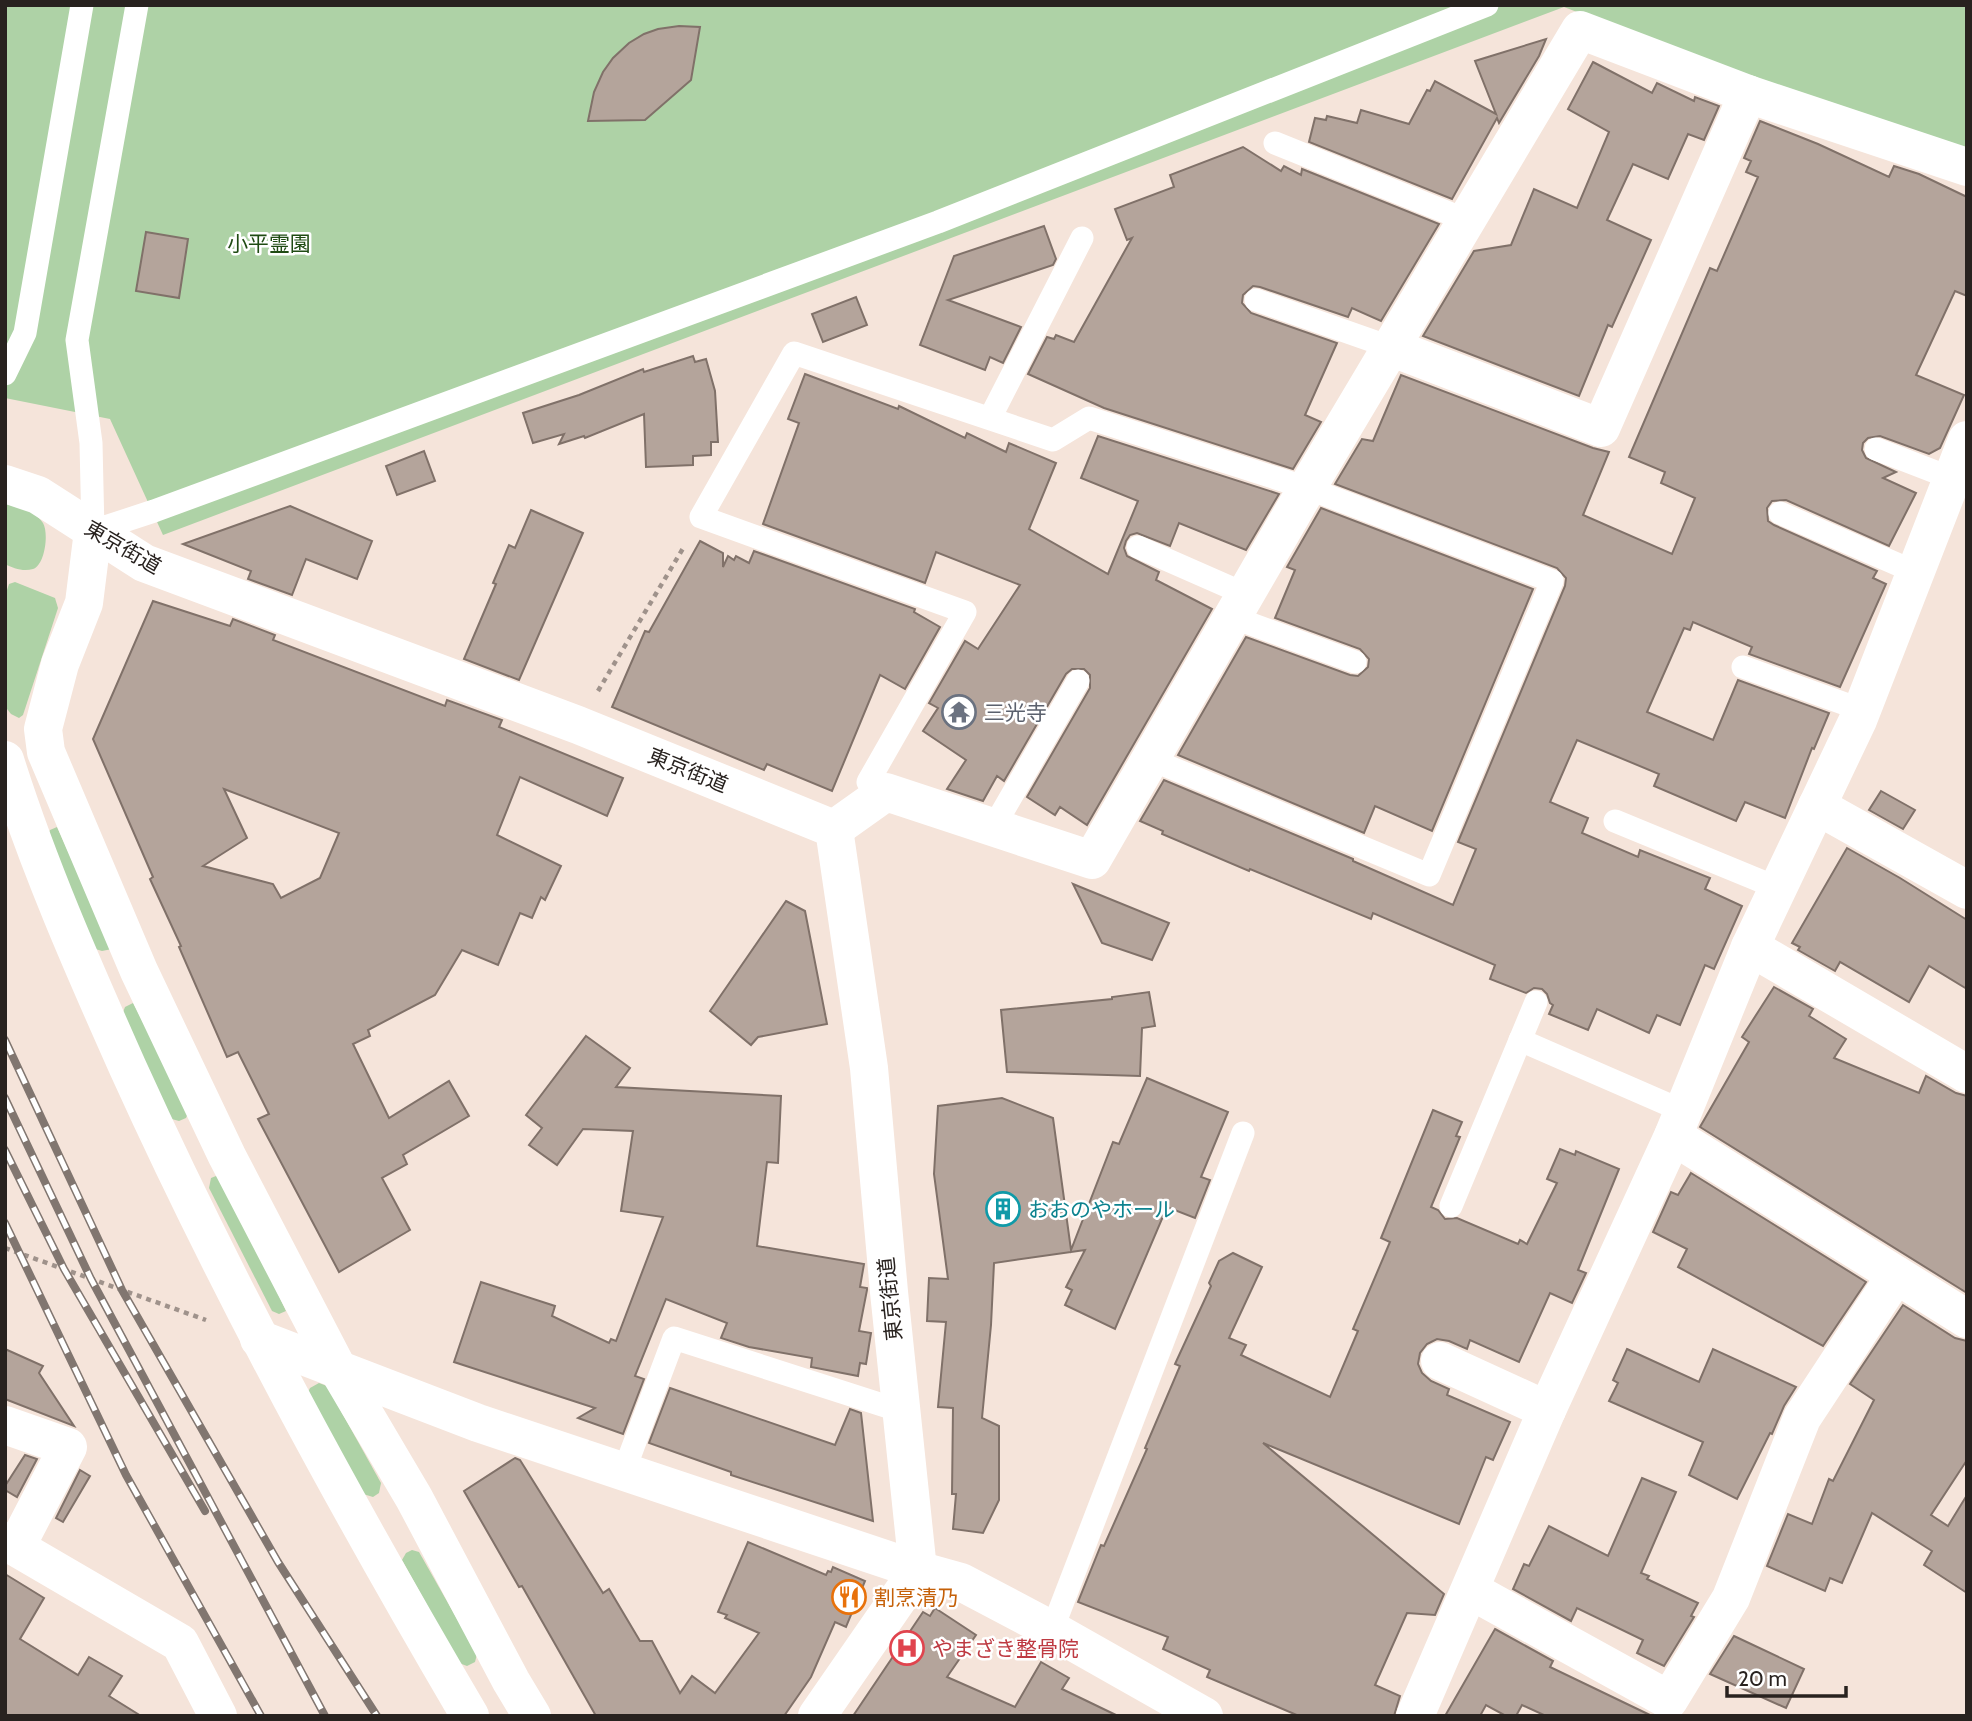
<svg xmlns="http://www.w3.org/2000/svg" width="1972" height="1721" viewBox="0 0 1972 1721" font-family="Cabin,'Noto Sans JP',sans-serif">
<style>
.green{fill:#aed2a6}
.building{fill:#b4a49b;stroke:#807169;stroke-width:2;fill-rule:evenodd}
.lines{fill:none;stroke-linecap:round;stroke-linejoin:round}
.path{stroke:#9f928b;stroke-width:4.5;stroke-dasharray:5 5;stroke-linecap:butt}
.service{stroke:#fff;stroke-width:23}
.minor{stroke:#fff;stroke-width:38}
.tertiary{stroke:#fff;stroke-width:38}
.secondary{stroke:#fff;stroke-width:38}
.rail-casing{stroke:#817670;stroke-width:8}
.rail{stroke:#fff;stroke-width:5;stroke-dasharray:16;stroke-linecap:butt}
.labels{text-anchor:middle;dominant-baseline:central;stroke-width:5;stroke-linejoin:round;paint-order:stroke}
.park-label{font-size:21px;fill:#1f4b13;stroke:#fff}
.street-label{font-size:21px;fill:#28221f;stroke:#fff}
.worship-label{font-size:21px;fill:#5b616d;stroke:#fff;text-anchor:start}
.culture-label{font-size:21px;fill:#0d838f;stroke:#fff;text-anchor:start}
.food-label{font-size:21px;fill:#c56008;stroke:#fff;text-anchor:start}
.health-label{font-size:21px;fill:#be3a42;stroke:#fff;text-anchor:start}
</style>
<rect width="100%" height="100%" fill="#f5e4da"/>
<g class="green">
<path d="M5,5H1967V163L1564,7L163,535L110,419L5,398Z"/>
<path d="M5,499C19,506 34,510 43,523C49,533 45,565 33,569C23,572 13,568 5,564Z"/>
<path d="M15,582L55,598L58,608L23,715L19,718L11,714L7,709L5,596L9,584Z"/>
<path d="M57,827L112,949L102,951L92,948L47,837L50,830Z"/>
<path d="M133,1003L190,1109L186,1118L179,1121L168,1118L122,1015L125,1007Z"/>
<path d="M216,1176L224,1178L286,1311L279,1314L272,1311L209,1188L211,1178Z"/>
<path d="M319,1383L327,1386L381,1483L379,1493L373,1497L363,1494L306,1396L310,1388Z"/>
<path d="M412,1550L419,1552L477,1654L475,1662L467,1666L459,1663L402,1560L406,1553Z"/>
</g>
<g class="building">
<path d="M679,26L700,27L691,80L645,120L588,121L594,92L603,72L613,58L629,43L644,34L658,29Z"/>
<path d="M1546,39L1539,56L1499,123L1497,118L1452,199L1309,142L1315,118L1326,120L1327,116L1357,123L1361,110L1409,124L1427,90L1430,91L1435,81L1496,114L1475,61Z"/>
<path d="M1593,62L1652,93L1657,83L1694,101L1695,97L1719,106L1704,140L1688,134L1668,179L1633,164L1607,220L1651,240L1612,327L1608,325L1579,396L1423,336L1474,251L1511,245L1534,189L1577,208L1609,132L1568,109Z"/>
<path d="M1760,121L1818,144L1889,177L1894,166L1919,174L1967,197V296L1955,291L1916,375L1964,395L1940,448L1929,454L1880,436L1868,438L1863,443L1862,450L1866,458L1896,472L1883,478L1916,493L1889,546L1786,500L1772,501L1767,508L1768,521L1774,525L1877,571L1873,578L1886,584L1840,687L1749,654L1752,647L1693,622L1690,630L1684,628L1647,712L1713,740L1738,680L1829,713L1814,749L1812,748L1785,818L1745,802L1736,821L1654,786L1659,774L1577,740L1550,802L1588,818L1582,833L1638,857L1640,850L1710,878L1705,889L1742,906L1714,969L1705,965L1680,1025L1657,1015L1649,1033L1597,1009L1588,1030L1549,1014L1553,1005L1550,1003L1547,994L1542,989L1534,988L1526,993L1490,979L1495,965L1373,913L1371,919L1250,869L1249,871L1162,834L1163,831L1140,821L1164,780L1353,859V861L1453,905L1476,849L1458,842L1565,586L1566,578L1557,568L1335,484L1362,439L1373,441L1401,375L1593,448L1609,452L1583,515L1672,554L1695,498L1661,483L1665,472L1629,457L1710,268L1717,271L1758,177L1746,172L1751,161L1744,158Z"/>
<path d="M1243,147L1281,171L1284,166L1301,175L1302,169L1439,224L1381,321L1352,308L1348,317L1260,287L1253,286L1243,295L1242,303L1251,313L1337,343L1305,415L1321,422L1293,469L1104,408L1028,374L1047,337L1054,339L1056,335L1074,342L1132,238L1127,240L1115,209L1174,187L1170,175Z"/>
<path d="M1044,226L1056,259L1053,265L948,300L1021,327L1003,363L990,357L985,370L920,345L954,256Z"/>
<path d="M146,232L188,239L179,298L136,291Z"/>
<path d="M856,297L867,325L823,342L812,314Z"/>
<path d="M693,356L695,362L706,359L715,391L718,442H711V455L693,456V465L646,467L644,414L585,438L584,436L559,444L564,434L533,443L523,413L579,395L643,369L644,372Z"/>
<path d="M805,374L898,409L899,406L965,438L967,433L1006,452L1009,443L1056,463L1029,529L1108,574L1138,501L1081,478L1098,436L1279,494L1246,550L1179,523L1170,546L1137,533L1130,535L1126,541L1124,548L1127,556L1159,572L1156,580L1212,609L1087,825L1060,807L1055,815L1027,797L1090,688V675L1084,669H1072L1066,674L1004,781L997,776L983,801L947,789L966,760L923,731L938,708L929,703L965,641L978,649L1020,585L936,552L925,583L763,524L799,423L788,419Z"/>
<path d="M424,451L435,481L397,495L386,466Z"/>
<path d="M290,506L372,541L357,579L306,559L292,595L248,579L251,571L183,544Z"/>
<path d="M1321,508L1533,589L1432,831L1375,806L1364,833L1178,755L1246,637L1350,675L1358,676L1368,667L1369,659L1360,649L1275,618L1295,570L1287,567Z"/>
<path d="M531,510L583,533L519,680L464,659L496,584L493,583L509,545L515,548Z"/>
<path d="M700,541L723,553V567L728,556L734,560L736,556L749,563L754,551L915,609L914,612L940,627L905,689L880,675L832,791L767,764L764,770L612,707L645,631L649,632Z"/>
<path d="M153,601L230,626L233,619L275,635L273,640L445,706L447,700L502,720L499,727L623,778L607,816L520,777L497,835L561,866L545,900L541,897L532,918L520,913L498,965L462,950L435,995L368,1030L370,1036L353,1044L389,1118L449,1081L469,1116L403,1155L407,1164L382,1178L410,1230L339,1272L258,1119L269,1114L238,1052L227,1057L179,947L181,946L150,879L153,877L93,739ZM224,789L339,833L320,878L281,898L273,884L203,866L247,838Z"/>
<path d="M1881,791L1915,810L1903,829L1869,810Z"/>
<path d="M1847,848L1900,878L1967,920V989L1929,966L1909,1002L1840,962L1835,971L1798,950L1800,947L1792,943Z"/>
<path d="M1073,884L1169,923L1152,960L1102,943Z"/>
<path d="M786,901L805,911L827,1024L758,1037L751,1045L710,1011Z"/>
<path d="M1774,987L1813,1009L1809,1016L1846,1039L1834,1058L1919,1093L1926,1076L1956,1093L1967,1096V1293L1700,1127L1749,1042L1742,1037Z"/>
<path d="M1149,992L1155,1026L1142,1028L1140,1076L1007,1072L1001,1010L1112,999V997Z"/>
<path d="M586,1036L630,1068L616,1087L781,1096L778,1163L767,1162L757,1246L864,1264L860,1287L867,1288V1290L859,1331L871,1333L866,1364L860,1363L858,1376L811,1367L812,1358L749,1347L721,1338L727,1323L666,1299L635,1376L644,1379L623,1434L578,1418L595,1408L454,1362L481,1282L555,1306L552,1316L609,1343L611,1339L616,1341L663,1217L621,1211L633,1131L583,1129L557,1165L529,1145L542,1128L526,1115Z"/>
<path d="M1147,1078L1228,1112L1201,1177L1210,1180L1195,1218L1167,1207L1115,1329L1065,1305L1072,1290L1066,1287L1085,1250L994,1263L991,1325L982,1418L999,1426V1500L983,1533L953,1529L956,1494H952L953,1408L938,1407L946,1322L927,1321L929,1278L948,1279L934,1174L938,1106L1002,1098L1053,1118L1071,1250L1113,1142L1119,1144Z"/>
<path d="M1433,1110L1462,1122L1456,1136L1460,1137L1431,1207L1438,1210L1445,1219L1457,1218L1518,1244L1520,1240L1527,1244L1557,1183L1547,1179L1560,1149L1575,1155L1576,1151L1619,1169L1578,1270L1586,1273L1572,1303L1550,1293L1519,1362L1470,1340L1467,1349L1449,1341L1437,1339L1427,1344L1420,1353L1418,1364L1422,1373L1431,1381L1449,1389L1447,1395L1510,1422L1493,1460L1486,1457L1459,1524L1263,1443L1444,1594L1435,1615L1407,1613L1375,1685L1400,1696L1394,1716H1299L1207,1677L1210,1670L1163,1649L1168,1637L1078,1602L1101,1545L1104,1546L1147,1449L1145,1448L1180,1366L1175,1364L1211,1286L1209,1283L1219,1261L1233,1253L1262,1267L1229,1338L1246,1345L1241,1355L1330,1397L1358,1331L1353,1329L1390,1242L1381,1238Z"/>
<path d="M1691,1173L1866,1282L1823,1346L1678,1267L1687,1249L1653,1232L1671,1192L1678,1195Z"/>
<path d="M1903,1305L1955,1338L1967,1341V1460L1931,1515L1948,1526L1967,1495V1593L1924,1565L1932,1551L1872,1513L1842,1583L1830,1578L1825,1591L1767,1566L1788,1514L1812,1524L1829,1479L1833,1481L1874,1400L1850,1384Z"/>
<path d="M5,1349L43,1366L39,1373L74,1426L5,1399Z"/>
<path d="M1627,1349L1699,1382L1713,1349L1796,1387L1784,1406L1772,1434L1770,1433L1737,1499L1689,1475L1703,1442L1609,1401L1618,1383L1613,1380Z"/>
<path d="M670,1388L835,1445L850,1409L861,1413L873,1521L731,1475V1472L649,1443Z"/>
<path d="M25,1455L37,1459L17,1497L5,1490V1486Z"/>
<path d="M515,1458L520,1460L603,1593L609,1589L640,1641H652L680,1693L692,1676L715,1693L759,1633L725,1618L727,1615L718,1612L748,1542L826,1575L828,1571L831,1572L833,1567L865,1581L846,1627L835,1622L811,1677L784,1716H596L522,1586L519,1587L464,1491Z"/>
<path d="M80,1470L90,1476L63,1522L56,1518Z"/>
<path d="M1642,1478L1676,1492L1641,1573L1649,1576L1647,1579L1698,1603L1691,1616L1694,1617L1664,1666L1637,1653L1643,1640L1577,1608L1571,1621L1513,1589L1524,1564L1529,1566L1549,1526L1608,1556Z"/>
<path d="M5,1574L44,1598L20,1639L78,1675L89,1657L122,1676L109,1696L141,1716H5Z"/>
<path d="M935,1608L976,1635L947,1677L1015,1707L1041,1662L1069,1678L1062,1689L1118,1716H853L923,1612L930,1616Z"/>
<path d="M1495,1629L1553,1661L1550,1667L1652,1716H1546L1522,1705L1516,1716H1506L1486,1705L1480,1716H1445Z"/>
<path d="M1734,1636L1804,1669L1786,1708L1710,1674Z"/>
</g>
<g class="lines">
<g class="path">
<path d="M598,691L685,545"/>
<path d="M5,1248L206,1320"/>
</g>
<g class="service">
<path d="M137,5L77,340L91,443L93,531L154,511L938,222L1487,5"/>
<path d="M1275,143L1466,220"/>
<path d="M1256,300L1390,347"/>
<path d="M5,374L25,333L82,5"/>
<path d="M990,418L1082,238"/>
<path d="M1876,449L1951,478"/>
<path d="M1780,513L1915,572"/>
<path d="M1138,547L1245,594"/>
<path d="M1232,617L1355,662"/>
<path d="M1743,667L1862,710"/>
<path d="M886,792L868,782L965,612L701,517L794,353L1053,440L1089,418L1307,488L1552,581L1429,875L1150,759"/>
<path d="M1615,821L1778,888"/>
<path d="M993,828L1078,681"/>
<path d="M1520,1040L1683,1111"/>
<path d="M1451,1206L1536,1002"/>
<path d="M624,1471L674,1338L901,1411"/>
<path d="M1052,1630L1243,1133"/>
</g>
<g class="minor">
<path d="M1390,347L1601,428L1748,94"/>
<path d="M1817,806L1967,890"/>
<path d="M834,829L886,792L1092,860L1307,488L1580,30L1748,94L1967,167"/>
<path d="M1750,947L1967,1074"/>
<path d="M1673,1136L1967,1319"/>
<path d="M259,1339L478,1423L918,1570"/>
<path d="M1440,1361L1547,1410"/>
<path d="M5,1425L68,1447L16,1547"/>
<path d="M5,1541L180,1643L218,1716"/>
<path d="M1470,1590L1669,1700L1731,1598L1802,1418L1896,1275"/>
<path d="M1415,1716L1547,1410L1673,1136L1750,947L1858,720L1967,440"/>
</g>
<g class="tertiary">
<path d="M5,484L38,495L144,563L578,725L834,829L869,1068L889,1292L918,1570"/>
<path d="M93,531L84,603L60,664L43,729L46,752L139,971L227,1156L339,1371L414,1498L511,1681L532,1716"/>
<path d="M5,760C38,865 83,967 128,1068C229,1291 346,1505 470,1716"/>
</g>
<path class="secondary" d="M817,1716L918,1570L961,1582L1052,1630L1204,1716"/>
<g class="rail-casing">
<g id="rail">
<path d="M5,1040L122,1290L278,1562L377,1716"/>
<path d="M5,1098L91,1279L325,1716"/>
<path d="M5,1150L64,1269L205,1511"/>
<path d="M5,1223L126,1475L261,1716"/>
</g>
</g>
<use href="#rail" class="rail"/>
</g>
<defs>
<g id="temple-ring" transform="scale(1.75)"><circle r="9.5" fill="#fff" stroke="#6b7280" stroke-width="1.5"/><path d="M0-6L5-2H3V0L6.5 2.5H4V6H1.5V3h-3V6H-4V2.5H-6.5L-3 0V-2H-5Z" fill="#6b7280"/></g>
<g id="building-ring" transform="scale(1.75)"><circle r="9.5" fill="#fff" stroke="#0f9aa8" stroke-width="1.5"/><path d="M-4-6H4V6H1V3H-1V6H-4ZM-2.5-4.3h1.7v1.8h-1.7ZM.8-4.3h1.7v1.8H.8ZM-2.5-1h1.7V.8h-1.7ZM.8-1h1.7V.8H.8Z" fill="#0f9aa8"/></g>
<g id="restaurant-ring" transform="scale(1.75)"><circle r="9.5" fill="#fff" stroke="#e8710a" stroke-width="1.5"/><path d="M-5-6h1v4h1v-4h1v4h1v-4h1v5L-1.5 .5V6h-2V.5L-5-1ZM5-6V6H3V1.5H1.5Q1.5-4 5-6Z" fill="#e8710a"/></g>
<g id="hospital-ring" transform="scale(1.75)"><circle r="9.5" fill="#fff" stroke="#e0444e" stroke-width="1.5"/><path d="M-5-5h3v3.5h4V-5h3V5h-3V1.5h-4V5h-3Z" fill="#e0444e"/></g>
</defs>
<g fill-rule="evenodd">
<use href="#temple-ring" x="959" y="712"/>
<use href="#building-ring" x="1003" y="1209"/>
<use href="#restaurant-ring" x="849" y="1597"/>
<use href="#hospital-ring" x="907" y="1648"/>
</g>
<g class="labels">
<g class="park-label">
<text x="269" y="243">小平霊園</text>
</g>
<g class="street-label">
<text transform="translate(123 547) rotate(30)">東京街道</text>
<text transform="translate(688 770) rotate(22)">東京街道</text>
<text transform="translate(890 1299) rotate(-96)">東京街道</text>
</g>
<g class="worship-label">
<text x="984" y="712">三光寺</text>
</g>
<g class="culture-label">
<text x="1028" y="1209">おおのやホール</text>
</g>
<g class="food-label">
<text x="874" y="1597">割烹清乃</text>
</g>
<g class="health-label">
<text x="932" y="1648">やまざき整骨院</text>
</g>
</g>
<rect width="1972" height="1721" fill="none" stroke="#28221f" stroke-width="14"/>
<path d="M1727 1686v10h119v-10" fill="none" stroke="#28221f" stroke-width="3.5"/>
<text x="1738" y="1686" font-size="21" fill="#28221f" stroke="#ffffff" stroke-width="5" paint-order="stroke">20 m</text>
</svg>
